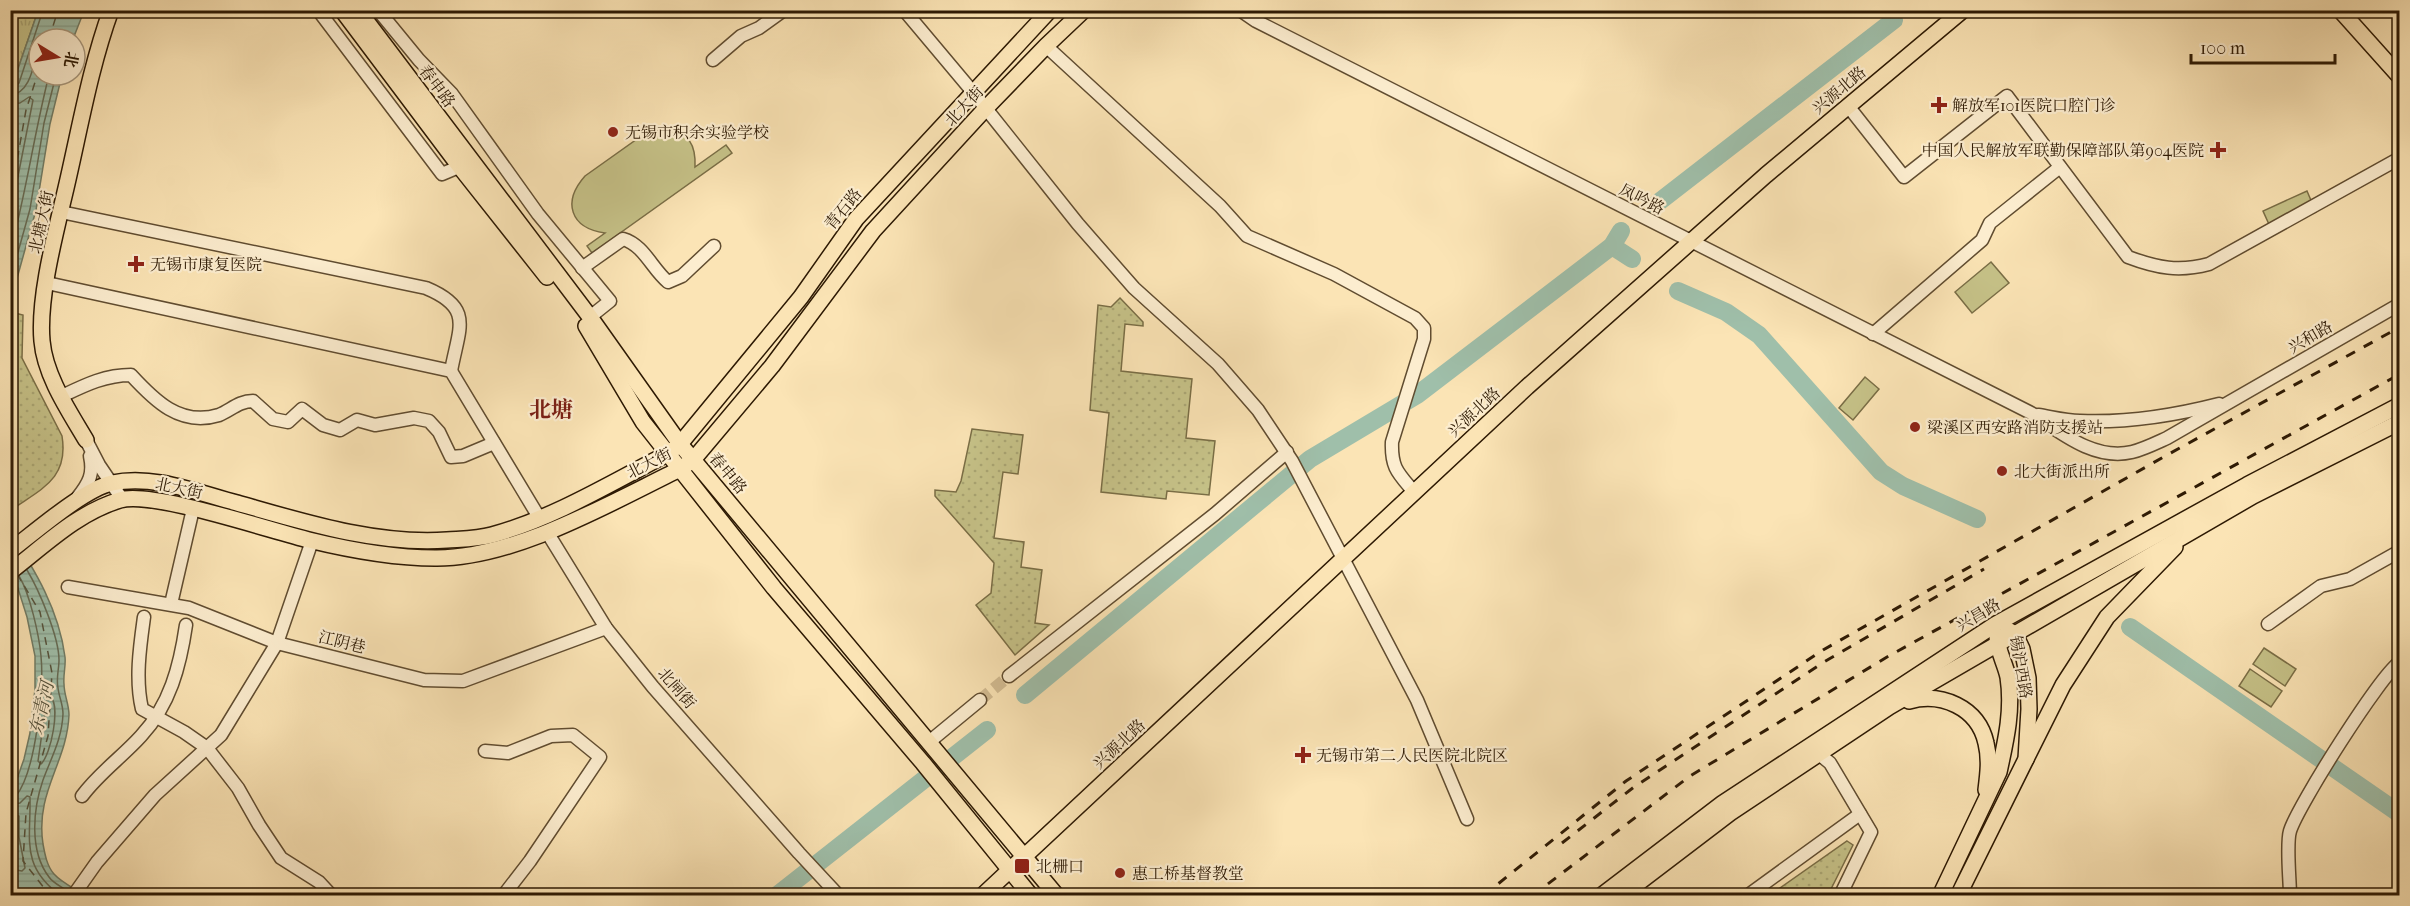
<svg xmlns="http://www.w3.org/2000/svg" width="2410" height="906" viewBox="0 0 2410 906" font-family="'IM FELL French Canon','Noto Serif SC',serif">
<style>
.grass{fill:#c6c288;stroke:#7a6e46;stroke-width:1.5}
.park{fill:url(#park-tufts);stroke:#7a6e46;stroke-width:1.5}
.garden{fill:url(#garden-dots);stroke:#7a6e46;stroke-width:1.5}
.water{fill:url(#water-rules);stroke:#717d67;stroke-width:1.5}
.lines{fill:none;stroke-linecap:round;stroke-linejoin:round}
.shore{stroke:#666c56;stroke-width:1.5}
.river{stroke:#9fbfaa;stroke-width:18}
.ferry{stroke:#55533d;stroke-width:1.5;stroke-dasharray:8 6;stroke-linecap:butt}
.minor-tunnel{stroke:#d2bb91;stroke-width:12;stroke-dasharray:12 6;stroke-linecap:butt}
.minor-casing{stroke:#604c30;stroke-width:15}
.major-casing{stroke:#2d1903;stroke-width:18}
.minor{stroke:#fcedcf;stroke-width:12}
.major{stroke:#fbe4b5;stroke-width:15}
.rail{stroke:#2d1903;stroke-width:3;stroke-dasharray:10 10;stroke-linecap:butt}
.poi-dot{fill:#8f2418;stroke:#fcedcf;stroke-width:2}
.labels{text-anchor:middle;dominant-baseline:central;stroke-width:4.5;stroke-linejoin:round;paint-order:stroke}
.street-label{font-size:16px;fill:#2d1903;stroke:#fcedcf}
.poi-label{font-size:16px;fill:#2d1903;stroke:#fcedcf;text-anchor:start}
.water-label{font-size:18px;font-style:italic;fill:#55533d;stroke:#fcedcf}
.district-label{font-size:22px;font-weight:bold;fill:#7a1f14;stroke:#fcedcf}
</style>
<defs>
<pattern id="park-tufts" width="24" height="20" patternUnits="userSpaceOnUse" patternTransform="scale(1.5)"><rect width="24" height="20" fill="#c6c288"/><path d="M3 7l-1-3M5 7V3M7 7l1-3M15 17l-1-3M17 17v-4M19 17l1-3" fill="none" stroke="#aaa674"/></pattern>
<pattern id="garden-dots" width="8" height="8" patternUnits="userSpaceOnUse" patternTransform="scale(1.5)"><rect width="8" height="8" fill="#c6c288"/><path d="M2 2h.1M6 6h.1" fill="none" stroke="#aaa674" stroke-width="1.8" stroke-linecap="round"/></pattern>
<pattern id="water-rules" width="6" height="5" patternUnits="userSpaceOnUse" patternTransform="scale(1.5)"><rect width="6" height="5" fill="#9fbfaa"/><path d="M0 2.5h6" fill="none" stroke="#89a491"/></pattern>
</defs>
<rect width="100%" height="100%" fill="#fbe4b5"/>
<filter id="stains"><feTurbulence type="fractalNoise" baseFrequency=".00333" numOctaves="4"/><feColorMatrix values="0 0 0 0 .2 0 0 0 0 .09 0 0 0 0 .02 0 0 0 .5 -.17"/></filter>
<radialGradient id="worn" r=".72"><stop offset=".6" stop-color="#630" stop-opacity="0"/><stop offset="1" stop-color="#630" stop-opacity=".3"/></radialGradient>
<g class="grass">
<path d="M666,129C689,132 696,145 695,167L726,145L732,153L592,253L587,246L605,233C570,228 562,202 585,176L647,132Z"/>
<path d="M2307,191L2316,212L2272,231L2263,211Z"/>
<path d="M1991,262L2009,283L1972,313L1955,292Z"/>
<path d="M1865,377L1879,389L1853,420L1839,408Z"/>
<path d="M2264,648L2296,669L2285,686L2253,664Z"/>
<path d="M2250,669L2282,691L2271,707L2239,686Z"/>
</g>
<path class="park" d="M11,11H38L11,89Z"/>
<g class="garden">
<path d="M1120,298L1143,322V326L1125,324L1121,371L1192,379L1186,438L1215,441L1209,495L1167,491L1166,499L1101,492L1109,413L1090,410L1098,305L1111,307Z"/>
<path d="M11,312L23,315L22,358L62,436C69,479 41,489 11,510Z"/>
<path d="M972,429L1023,435L1018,474L1003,472L994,538L1024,542L1021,567L1042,570L1035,623L1049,625L1015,655L976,605L991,593L994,563L935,496V490L956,492L961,481Z"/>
<path d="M1847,841L1853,845L1828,895H1770Z"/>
</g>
<g class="water">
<path d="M38,11H84L73,39H39V75H62L50,124L36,210L11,300V89Z"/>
<path d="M10,532C35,570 59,610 65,657C66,666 63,675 64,684C64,695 69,704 69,715C67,763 35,792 43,844C45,855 47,866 54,874C61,882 75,889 84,895H19L11,890V796L24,759L30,733L35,689V656L27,617L16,582L11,574Z"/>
</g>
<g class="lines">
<g class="shore">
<path d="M10,87L16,86L19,83L43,10"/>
<path d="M10,95C31,94 34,62 39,46"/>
<path d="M10,104L20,103L29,97L33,100L10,217"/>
<path d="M10,252C26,194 34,134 49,75"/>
<path d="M10,281L30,209L44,123L56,75"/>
<path d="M27,570C39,590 59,637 59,660C59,669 56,678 58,688C59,697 63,704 63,714C62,739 51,758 43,780C33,809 29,851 49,877C53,883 62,887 67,891"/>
<path d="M50,696C61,705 51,755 41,764L38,761L47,698Z"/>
<path d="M10,797L16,796C36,771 44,688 41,656C39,635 30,594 19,576"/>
<path d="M10,805L20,803L27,796L30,797C31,840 20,866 61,896"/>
<path d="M10,814L19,816V837L25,868L22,871L10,869"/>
</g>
<g class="river">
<path d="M1655,205L1894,20"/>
<path d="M1612,246L1632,259"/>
<path d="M1678,291L1726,312L1759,335L1881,472L1903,486L1977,519"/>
<path d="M2130,627L2400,814"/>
<path d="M1025,695L1310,459L1417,395L1612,246L1621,231"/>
<path d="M776,896L987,730"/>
</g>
<g class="ferry">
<path d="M49,39L58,10"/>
<path d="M10,200L26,110L39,70"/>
<path d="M17,574L40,612L52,673L48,736L26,813L23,861L48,893L53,896"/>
</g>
<path class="minor-tunnel" d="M980,700L1009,676"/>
<g class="minor-casing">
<g id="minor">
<path d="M318,10L442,174L468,163"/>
<path d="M378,10L419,60L452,94L538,214L610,301L590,317"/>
<path d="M904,10L972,91L1078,224L1134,288L1218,364L1258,410L1292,461L1417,700L1467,819"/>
<path d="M1240,10L1256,21L2031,413C2060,432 2094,461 2132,452C2144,449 2156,443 2167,438L2400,304"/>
<path d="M1046,46L1220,206L1247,236L1334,274L1415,318L1424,328V339L1392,442C1391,468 1398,473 1414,492"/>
<path d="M713,60L741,36L759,28L784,10"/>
<path d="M1848,106L1904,177L2007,96L2128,257C2157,268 2179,272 2209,264L2400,158"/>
<path d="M61,212L426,288C474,308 459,327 451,371"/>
<path d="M582,268L623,239C644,245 652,269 668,282L682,276L714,246"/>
<path d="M47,283L451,371L540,519"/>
<path d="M1873,334L1982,240L1990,223L2060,167"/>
<path d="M62,396C85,385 105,375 131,375C154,400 180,427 219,415C231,410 239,401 253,401L273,419L288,422L302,409L323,425L340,430L357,420L375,425L414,418L429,421L439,432L451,457L463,456L494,443"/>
<path d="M2038,415C2051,417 2066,421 2080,421C2125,423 2176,415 2219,404"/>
<path d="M86,440L99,465L122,499"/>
<path d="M78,497C89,483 94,474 90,456"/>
<path d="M547,532L606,628L653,687L799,853L839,896"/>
<path d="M68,587L189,608L277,643L424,680L463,681L606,628"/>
<path d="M171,604L193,509"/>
<path d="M144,617C140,646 135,679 142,709L184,732L207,748L238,788L259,825L281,858L319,882L332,896"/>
<path d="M2268,624L2321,586L2350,579L2400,551"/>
<path d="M1009,676L1215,514L1287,452"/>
<path d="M929,742L980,700"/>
<path d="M485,751L508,753L551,736L573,735L600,757L530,861L503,896"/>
<path d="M1819,754L1830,763L1871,832L1840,896"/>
<path d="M82,796C99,773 122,757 141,736C170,705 180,666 186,625"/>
<path d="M73,896L97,862L155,795L221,735L277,643L312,541"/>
<path d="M1747,896L1860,814"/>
<path d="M2290,896C2290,880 2286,844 2290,831C2297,807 2381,674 2400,662"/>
</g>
</g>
<g class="major-casing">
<g id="major">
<path d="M342,10L460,167L547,277"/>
<path d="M358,10L590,317L680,444L1057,896"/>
<path d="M2340,10L2400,77"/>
<path d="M586,326L643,422L680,469L774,588L923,763L1031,896"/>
<path d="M86,440C69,411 45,376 42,341C38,297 56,231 66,188C80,128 90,68 111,10"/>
<path d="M10,551C35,532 84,489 112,483C154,474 198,493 237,503C304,522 376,545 447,540C461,539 478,539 492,535C554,518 611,483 669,453L680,444L801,297L856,219L1050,10"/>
<path d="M10,572C45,545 77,513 120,500C151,490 271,531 309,540C350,550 393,558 435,558C514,559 610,503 680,469L693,460L772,366L873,231L986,108L1046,46L1084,10"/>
<path d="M1909,701C1941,692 1978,707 1986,743C1990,759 1988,774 1986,790"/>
<path d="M2026,759L2063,685L2107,617L2175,547"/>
<path d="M982,896L1527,387L1766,175L1963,10"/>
<path d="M1601,896L1723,803L1996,624L2247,485L2400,405"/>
<path d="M1621,896L1730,813L1889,707L2253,496L2400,422"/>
<path d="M1940,896L1999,772C2006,740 2013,710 2008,677C2005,663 1997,650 1997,636"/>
<path d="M1958,896L2026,759L2029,709L2028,678L2022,649L2015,634L2008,630"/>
</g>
</g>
<use href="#minor" class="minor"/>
<use href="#major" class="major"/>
<g class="rail">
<path d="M1562,843L1634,787L1824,662L1984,569"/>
<path d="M1483,896L1626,781L1823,650L2167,455L2400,327"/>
<path d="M1532,896L1690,776L1887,657L2400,374"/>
</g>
</g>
<g class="poi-dot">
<path d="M1936 96h6v6h6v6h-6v6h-6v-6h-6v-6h6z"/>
<circle cx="613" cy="132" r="6"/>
<path d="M2215 141h6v6h6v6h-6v6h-6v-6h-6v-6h6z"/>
<path d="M133 255h6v6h6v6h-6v6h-6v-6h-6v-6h6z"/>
<circle cx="1915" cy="427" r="6"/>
<circle cx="2002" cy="471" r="6"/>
<path d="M1300 746h6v6h6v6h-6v6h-6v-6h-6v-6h6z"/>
<rect x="1014" y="858" width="16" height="16" rx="3"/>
<circle cx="1120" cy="873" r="6"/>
</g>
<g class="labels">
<g class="street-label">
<text transform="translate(437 86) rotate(53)">春申路</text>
<text transform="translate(1839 90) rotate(-40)">兴源北路</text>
<text transform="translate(964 106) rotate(-47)">北大街</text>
<text transform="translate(1642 199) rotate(27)">凤吟路</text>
<text transform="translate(843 209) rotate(-51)">青石路</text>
<text transform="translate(41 222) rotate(-78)">北塘大街</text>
<text transform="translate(2310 337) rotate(-30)">兴和路</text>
<text transform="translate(1474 412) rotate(-43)">兴源北路</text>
<text transform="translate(649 463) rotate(-27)">北大街</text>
<text transform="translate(728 473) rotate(50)">春申路</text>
<text transform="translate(179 488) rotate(12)">北大街</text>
<text transform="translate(1978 615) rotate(-31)">兴昌路</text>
<text transform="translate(342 642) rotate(14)">江阴巷</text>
<text transform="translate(2021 667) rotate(80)">锡沪西路</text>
<text transform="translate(677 688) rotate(49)">北闸街</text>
<text transform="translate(1119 744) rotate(-43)">兴源北路</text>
</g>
<g class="poi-label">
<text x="1952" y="105">解放军101医院口腔门诊</text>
<text x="625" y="132">无锡市积余实验学校</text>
<text x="2204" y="150" text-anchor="end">中国人民解放军联勤保障部队第904医院</text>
<text x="150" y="264">无锡市康复医院</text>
<text x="1927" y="427">梁溪区西安路消防支援站</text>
<text x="2014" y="471">北大街派出所</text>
<text x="1316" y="755">无锡市第二人民医院北院区</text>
<text x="1036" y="866">北栅口</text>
<text x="1132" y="873">惠工桥基督教堂</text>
</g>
<g class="water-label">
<text transform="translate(42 708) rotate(-77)">东青河</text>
</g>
<g class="district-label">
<text x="551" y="410">北塘</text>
</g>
</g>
<rect width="2410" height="906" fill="none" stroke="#fbe4b5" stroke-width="36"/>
<rect x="12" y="12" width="2386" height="882" fill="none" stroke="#2d1903" stroke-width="3"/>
<rect x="18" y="18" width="2374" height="870" fill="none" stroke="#2d1903" stroke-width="1.5"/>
<g transform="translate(57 57) rotate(101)"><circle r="28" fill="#fcedcf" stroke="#a9987d" stroke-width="1.5"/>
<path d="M0-4.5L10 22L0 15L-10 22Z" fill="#8f2418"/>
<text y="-9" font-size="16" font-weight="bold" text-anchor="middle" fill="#2d1903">北</text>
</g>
<path d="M2191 54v9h144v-9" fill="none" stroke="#2d1903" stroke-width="3"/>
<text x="2200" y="54" font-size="18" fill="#2d1903" stroke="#fcedcf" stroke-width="4.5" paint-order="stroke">100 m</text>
<rect width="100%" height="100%" filter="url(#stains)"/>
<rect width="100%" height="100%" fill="url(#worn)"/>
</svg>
